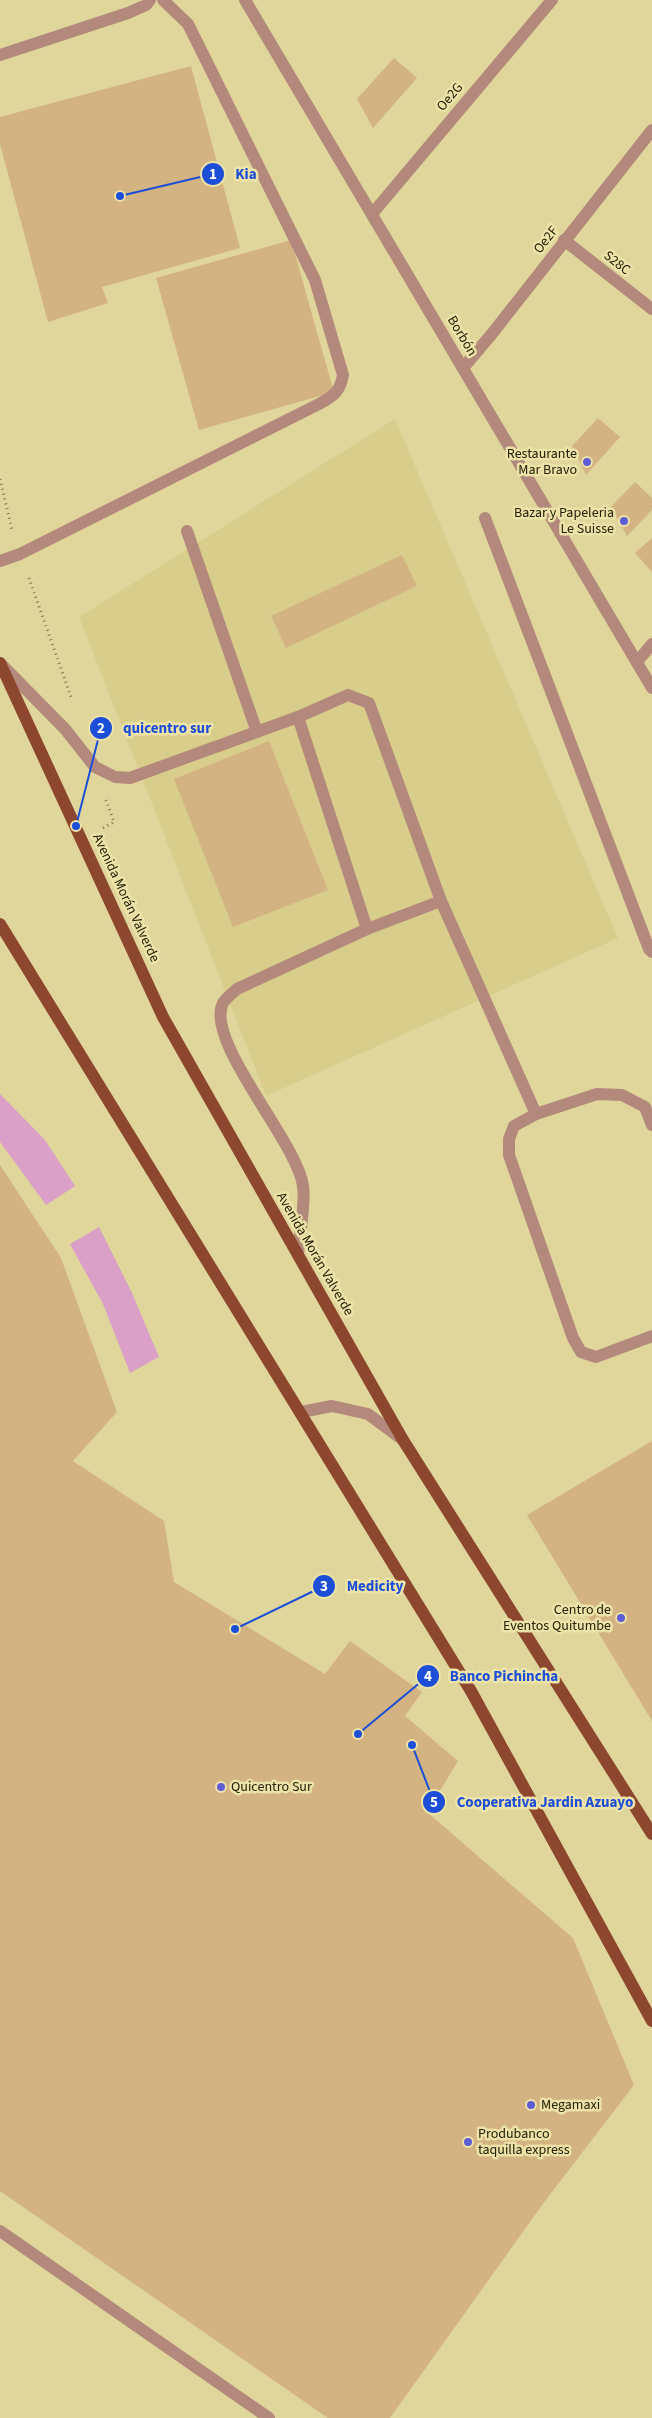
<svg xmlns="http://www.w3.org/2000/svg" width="652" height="2418" viewBox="0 0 652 2418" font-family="'Source Sans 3',sans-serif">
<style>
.built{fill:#d9cd8b}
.green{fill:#dba0c7}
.building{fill:#d3b381}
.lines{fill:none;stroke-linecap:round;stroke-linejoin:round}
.path{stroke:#817a52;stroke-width:3;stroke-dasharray:1 4;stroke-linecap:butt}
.minor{stroke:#b2897b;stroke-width:12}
.major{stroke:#8e472f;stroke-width:12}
.poi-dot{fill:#5e5dd5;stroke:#ede3a8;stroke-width:2}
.labels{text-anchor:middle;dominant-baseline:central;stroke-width:5;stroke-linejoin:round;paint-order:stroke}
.street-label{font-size:14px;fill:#25210a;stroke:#ede3a8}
.poi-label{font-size:14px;fill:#25210a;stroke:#ede3a8;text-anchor:end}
.leader{fill:none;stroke:#1d4ed8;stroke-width:2}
.callout-dot{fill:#1d4ed8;stroke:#ede3a8;stroke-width:2}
.mark-label{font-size:15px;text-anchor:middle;font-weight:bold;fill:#fff}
.callout-label{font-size:15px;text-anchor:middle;font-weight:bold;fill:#1d4ed8;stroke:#ede3a8;stroke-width:5;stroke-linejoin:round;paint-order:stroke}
</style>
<rect width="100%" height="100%" fill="#e0d69c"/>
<path class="built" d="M395,419L618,938L266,1096L79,617Z"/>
<g class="green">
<path d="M0,1094L45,1140L75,1186L46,1205L0,1142Z"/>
<path d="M99,1227L132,1293L159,1357L130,1373L103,1304L70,1244Z"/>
</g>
<g class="building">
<path d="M394,58L417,78L373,128L357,99Z"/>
<path d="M191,66L240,248L102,287L108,303L48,322L0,144V117Z"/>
<path d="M291,240L334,392L199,430L156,278Z"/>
<path d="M598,418L620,437L586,475L572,446Z"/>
<path d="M635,482L652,498V510L627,536L611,507Z"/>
<path d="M652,538V572L635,553Z"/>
<path d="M402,555L417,586L286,648L271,616Z"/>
<path d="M269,741L328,890L233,927L174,779Z"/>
<path d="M0,1165L61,1258L117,1412L73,1461L164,1521L174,1582L325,1674L350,1641L422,1692L405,1716L458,1761L427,1812L573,1938L634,2085L545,2201L390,2418H328L0,2191Z"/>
<path d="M652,1441V1721L527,1515Z"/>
</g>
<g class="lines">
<g class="path">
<path d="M0,479L12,530"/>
<path d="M29,578L71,697"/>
<path d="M103,828L114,822L106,800"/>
</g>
<g class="minor">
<path d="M245,0L652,688"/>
<path d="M0,55L128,13L146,5L150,0"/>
<path d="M372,214L552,0"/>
<path d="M564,240L652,309"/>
<path d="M463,368L491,335L652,130"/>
<path d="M485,518L649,949L652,952"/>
<path d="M187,531L257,732"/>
<path d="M0,561L20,554L321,403C335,395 340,391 343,375L315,280L188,24L163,0"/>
<path d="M637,662L652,644"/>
<path d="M1,664L65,729L95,767L115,777L130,778L298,717L367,929L237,989C233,993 226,998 223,1003C204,1041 298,1143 303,1186C306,1202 299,1237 298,1255"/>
<path d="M298,717L348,695L369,703L441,901L367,929"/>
<path d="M441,901L536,1114"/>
<path d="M652,1125L645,1107L622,1095L597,1094L536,1114L514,1126L509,1139V1155L573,1338L581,1352L596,1357L652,1336"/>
<path d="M301,1412L332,1406L368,1414L403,1440"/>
<path d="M0,2231L269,2418"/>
</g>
<g class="major">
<path d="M0,663L163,1017L403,1440L652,1834"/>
<path d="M0,924L471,1691L652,2021"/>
</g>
</g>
<g class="poi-dot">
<circle cx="587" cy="462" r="5"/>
<circle cx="624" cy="521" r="5"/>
<circle cx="621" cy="1618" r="5"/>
<circle cx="221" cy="1787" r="5"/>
<circle cx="531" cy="2105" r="5"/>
<circle cx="468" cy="2142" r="5"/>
</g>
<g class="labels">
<g class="street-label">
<text transform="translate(450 97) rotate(-50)">Oe2G</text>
<text transform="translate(546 240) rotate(-52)">Oe2F</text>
<text transform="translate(617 263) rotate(38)">S28C</text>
<text transform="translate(462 336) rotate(59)">Borbón</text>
<text transform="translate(126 898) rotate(65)">Avenida Morán Valverde</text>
<text transform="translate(315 1254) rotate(60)">Avenida Morán Valverde</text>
</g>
<g class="poi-label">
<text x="577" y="454">Restaurante<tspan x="577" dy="16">Mar Bravo</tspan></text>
<text x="614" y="513">Bazar y Papeleria<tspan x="614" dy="16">Le Suisse</tspan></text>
<text x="611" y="1610">Centro de<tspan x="611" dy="16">Eventos Quitumbe</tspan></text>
<text x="231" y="1787" text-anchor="start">Quicentro Sur</text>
<text x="541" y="2105" text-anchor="start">Megamaxi</text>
<text x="478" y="2134" text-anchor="start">Produbanco<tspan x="478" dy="16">taquilla express</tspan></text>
</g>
</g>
<path class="leader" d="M120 196L213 174M76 826L101 728M235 1629L324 1586M358 1734L428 1676M412 1745L434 1802"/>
<g class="callout-dot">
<circle cx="120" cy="196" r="5"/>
<circle cx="76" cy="826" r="5"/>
<circle cx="235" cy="1629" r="5"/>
<circle cx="358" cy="1734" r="5"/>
<circle cx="412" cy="1745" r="5"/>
<circle cx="213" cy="174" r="12"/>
<circle cx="101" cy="728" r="12"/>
<circle cx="324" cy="1586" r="12"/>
<circle cx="428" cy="1676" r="12"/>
<circle cx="434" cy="1802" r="12"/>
</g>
<g class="mark-label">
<text x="213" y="179">1</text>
<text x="101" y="733">2</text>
<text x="324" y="1591">3</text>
<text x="428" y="1681">4</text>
<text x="434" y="1807">5</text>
</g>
<g class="callout-label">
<text x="246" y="179">Kia</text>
<text x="167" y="733">quicentro sur</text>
<text x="375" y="1591">Medicity</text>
<text x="504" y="1681">Banco Pichincha</text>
<text x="545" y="1807">Cooperativa Jardin Azuayo</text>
</g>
</svg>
